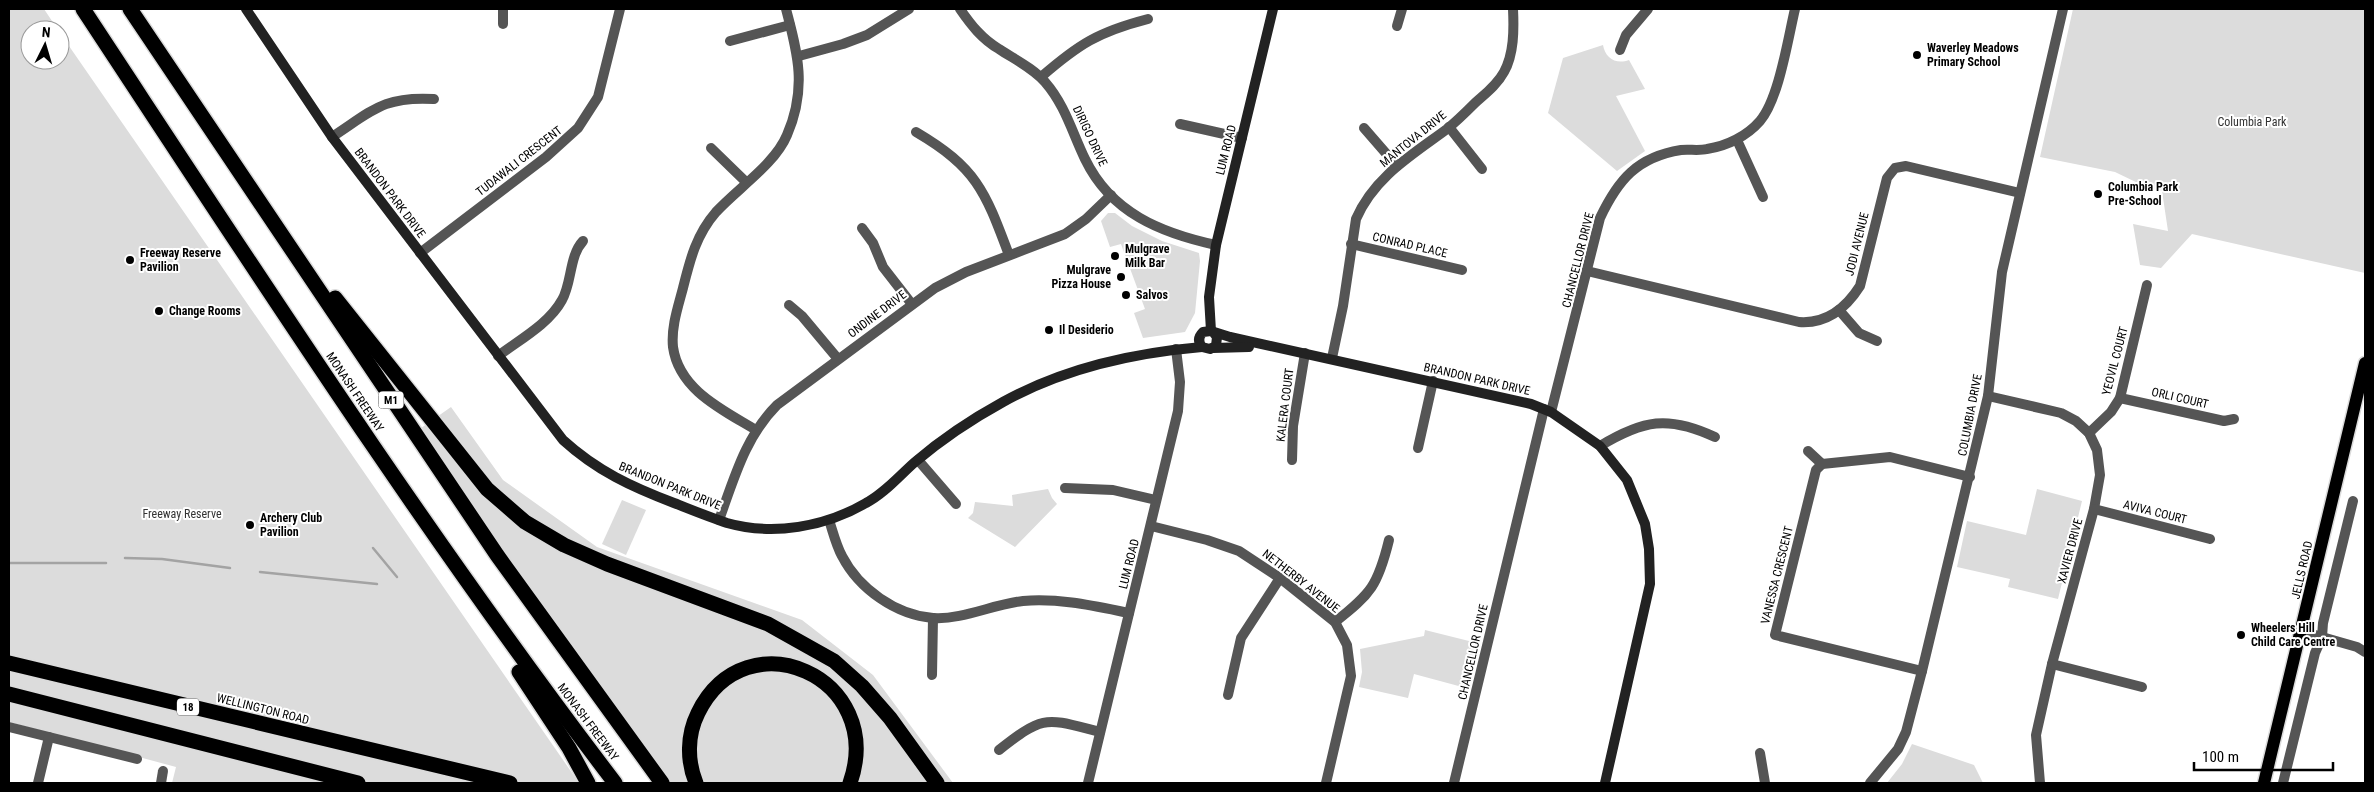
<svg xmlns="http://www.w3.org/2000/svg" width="2374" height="792" viewBox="0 0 2374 792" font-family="'Roboto Condensed',sans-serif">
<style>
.green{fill:#dcdcdc}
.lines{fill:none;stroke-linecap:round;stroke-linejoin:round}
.stream{stroke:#a3a3a3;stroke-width:2.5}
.primary-casing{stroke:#dbdbdb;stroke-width:15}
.highway-casing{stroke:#dbdbdb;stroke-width:18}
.street{stroke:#555;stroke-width:10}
.secondary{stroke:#222;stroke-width:10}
.primary{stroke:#000;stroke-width:12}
.highway{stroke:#000;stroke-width:15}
.poi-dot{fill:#000;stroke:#fff;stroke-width:2}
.labels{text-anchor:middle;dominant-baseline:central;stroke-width:4;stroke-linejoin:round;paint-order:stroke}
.shield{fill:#fff;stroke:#4c4c4c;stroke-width:1}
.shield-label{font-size:11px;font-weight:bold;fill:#000}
.poi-label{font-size:12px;font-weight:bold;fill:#000;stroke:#fff;text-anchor:start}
.park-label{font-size:12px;fill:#333;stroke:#fff}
.street-label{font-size:12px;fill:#000;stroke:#fff}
</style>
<rect width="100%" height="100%" fill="#fff"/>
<g class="green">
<path d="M9,9H44L58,30H30V60H60V33L579,783H172L176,767L9,722Z"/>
<path d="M2073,9H2365V273L2192,234L2161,268L2140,265L2133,224L2168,231L2162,191L2142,185L2115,172L2040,157Z"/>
<path d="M1603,45C1605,58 1616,65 1629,60L1645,89L1616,96L1645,151L1617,171L1548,113L1563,58Z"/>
<path d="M1108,213H1115L1132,226L1162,241L1199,253L1200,261L1195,313L1185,332L1143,338L1134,313L1145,309L1121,244L1110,247L1101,221Z"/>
<path d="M451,407L503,480L597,547L802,620L873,675L953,783H662L414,433Z"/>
<path d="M1048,489L1052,498L1057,504L1015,547L968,518L973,513L975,502L1013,506L1012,495Z"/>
<path d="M2037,489L2082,501L2058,599L2008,587L2010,579L1957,567L1967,521L2026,535Z"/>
<path d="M622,500L646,510L626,555L602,544Z"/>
<path d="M1425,630L1477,643L1466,688L1414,674L1408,698L1359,687L1362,672L1360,649L1424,636Z"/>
<path d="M1912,744L1974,765L1983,783H1887L1902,764Z"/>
</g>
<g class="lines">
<g class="stream">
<path d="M373,548L397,577"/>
<path d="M125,558L162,559L230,568"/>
<path d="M9,563H106"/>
<path d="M260,572L377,584"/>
</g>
<g class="primary-casing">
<path id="primary" d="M2264,783L2365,363"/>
</g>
<g class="highway-casing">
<g id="highway">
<path d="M83,9C255,270 425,534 615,783"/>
<path d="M130,9L497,555L662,783"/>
<path d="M335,298L487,489L525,522L564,545L607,564L768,624L834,661L862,686L890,718L937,783"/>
<path d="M9,663L510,783"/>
<path d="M519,672L569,748L588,783"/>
<path d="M9,694L358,783"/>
<path d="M696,783C687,761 687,735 698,713C746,615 887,677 850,783"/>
</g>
</g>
<g class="street">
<path d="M960,9C971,25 982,39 999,49C1014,59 1033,68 1045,82C1065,105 1072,132 1085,159C1111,213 1161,233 1216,245"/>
<path d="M503,24V9"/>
<path d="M1397,26L1402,9"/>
<path d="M730,41L790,25"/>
<path d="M1620,50L1626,35L1648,9"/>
<path d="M799,56L843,44L867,35L909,9"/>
<path d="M1041,77C1079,44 1098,32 1148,19"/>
<path d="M1180,124L1242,138"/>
<path d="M1449,127L1482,169"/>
<path d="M1364,128L1397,166"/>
<path d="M916,132C977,168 985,191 1009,255"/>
<path d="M332,137C372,111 383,96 434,99"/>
<path d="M1737,140L1763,197"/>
<path d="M711,148L746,182"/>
<path d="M862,228L873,243L883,267L911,303"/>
<path d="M1351,244L1462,270"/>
<path d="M420,253L546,157L578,128L598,97L620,9"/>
<path d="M1587,271L1799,322C1826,324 1846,308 1860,286L1887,178L1895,168L1906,166L2020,193"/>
<path d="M789,305L802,316L838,359"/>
<path d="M1839,310L1859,333L1877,341"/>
<path d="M498,356C519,340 549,324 562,300C572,283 569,256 583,241"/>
<path d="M1332,358L1343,306L1356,219C1374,177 1412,155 1447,129C1457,121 1466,112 1475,103C1485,94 1497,85 1504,72C1514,54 1514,30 1513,9"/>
<path d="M1988,396L2061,413L2076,421L2089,433L2097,450L2100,475L2094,509L2052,664L2036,735L2040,783"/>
<path d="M2120,398L2224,421L2234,419"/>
<path d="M1551,412L1600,218C1618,180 1637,157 1681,150C1689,149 1699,151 1707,149C1727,146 1747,136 1760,121C1779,99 1788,38 1795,9"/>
<path d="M756,430C723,410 679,390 673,347C671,327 678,307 683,288C690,260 696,235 716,212C738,188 775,164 787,135C807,89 798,54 786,9"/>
<path d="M2089,433L2111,412L2120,398L2147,285"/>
<path d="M1600,446C1643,420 1668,415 1715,437"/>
<path d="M1418,448L1433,381"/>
<path d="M1808,451L1822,464"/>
<path d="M918,460L956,504"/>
<path d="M1292,460L1293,426L1305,353"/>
<path d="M1065,488L1113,490L1156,500"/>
<path d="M2094,509L2210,539"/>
<path d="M719,520C734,479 745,437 777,405L935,288L966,272L1065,234L1086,219L1111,195"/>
<path d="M829,520C833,532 836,545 842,556C859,589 896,615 933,618C962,620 994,604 1023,601C1060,598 1094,606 1129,613"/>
<path d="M1151,526L1207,540L1239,551L1280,578L1335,622L1347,645L1351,676L1326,783"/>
<path d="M1335,622C1371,594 1378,585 1389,540"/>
<path d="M2301,631L2357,647L2365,652"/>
<path d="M2052,664L2142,687"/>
<path d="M1922,671L1775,635L1816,470L1822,464L1890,457L1970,477"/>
<path d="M932,675L933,618"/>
<path d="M1228,695L1241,638L1280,578"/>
<path d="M9,727L137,759"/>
<path d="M999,750C1045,714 1045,718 1100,732"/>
<path d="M1760,753L1765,783"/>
<path d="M38,783L49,737"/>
<path d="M161,783L163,771"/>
<path d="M1088,783L1178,411L1180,382L1176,349"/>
<path d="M1454,783L1544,409"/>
<path d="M1870,783L1898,749L1906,732L1922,671L1988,396L2002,272L2063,9"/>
<path d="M2283,783L2315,653L2322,637L2323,623L2353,501"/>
</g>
<g class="secondary">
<path d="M246,9L332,137L563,440C597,471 632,487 674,503C692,510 709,517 727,523C773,536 825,527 866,503C885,493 899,476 915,462C942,439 972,419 1003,402C1064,368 1132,353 1202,347"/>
<path d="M1211,331L1209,297L1216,245L1273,9"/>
<path d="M1213,332L1217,337L1216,346L1210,349L1202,347C1198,342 1198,337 1203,332L1211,331L1230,337L1531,404L1551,412L1600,446L1627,480L1645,524L1649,549L1650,584L1605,783"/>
<path d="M1213,348L1249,347"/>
</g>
<use href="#primary" class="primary"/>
<use href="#highway" class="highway"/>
</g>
<g class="poi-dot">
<circle cx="1917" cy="55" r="5"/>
<circle cx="2098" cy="194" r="5"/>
<circle cx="1115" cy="256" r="5"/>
<circle cx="130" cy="260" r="5"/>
<circle cx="1121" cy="277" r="5"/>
<circle cx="1126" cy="295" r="5"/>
<circle cx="159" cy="311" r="5"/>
<circle cx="1049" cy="330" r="5"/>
<circle cx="250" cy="525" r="5"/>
<circle cx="2241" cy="635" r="5"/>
</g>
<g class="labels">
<g class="shield">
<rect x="378.5" y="391.5" width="25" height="17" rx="4"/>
<rect x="177" y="698.5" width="22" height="17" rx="4"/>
</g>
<g class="shield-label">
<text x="391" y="400">M1</text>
<text x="188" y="707">18</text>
</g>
<g class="poi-label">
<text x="1927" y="48">Waverley Meadows<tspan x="1927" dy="14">Primary School</tspan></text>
<text x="2108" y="187">Columbia Park<tspan x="2108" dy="14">Pre-School</tspan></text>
<text x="1125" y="249">Mulgrave<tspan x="1125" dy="14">Milk Bar</tspan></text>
<text x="140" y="253">Freeway Reserve<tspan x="140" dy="14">Pavilion</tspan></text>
<text x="1111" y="270" text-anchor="end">Mulgrave<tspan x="1111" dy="14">Pizza House</tspan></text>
<text x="1136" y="295">Salvos</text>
<text x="169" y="311">Change Rooms</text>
<text x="1059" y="330">Il Desiderio</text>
<text x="260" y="518">Archery Club<tspan x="260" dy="14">Pavilion</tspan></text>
<text x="2251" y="628">Wheelers Hill<tspan x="2251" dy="14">Child Care Centre</tspan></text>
</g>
<g class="park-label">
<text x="2252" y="122">Columbia Park</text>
<text x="182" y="514">Freeway Reserve</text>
</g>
<g class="street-label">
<text transform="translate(1090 136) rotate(65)">DIRIGO DRIVE</text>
<text transform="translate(1413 139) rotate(-39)">MANTOVA DRIVE</text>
<text transform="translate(1226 150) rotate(-76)">LUM ROAD</text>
<text transform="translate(519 161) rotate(-38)">TUDAWALI CRESCENT</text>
<text transform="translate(390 193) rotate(53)">BRANDON PARK DRIVE</text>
<text transform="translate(1857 244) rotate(-76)">JODI AVENUE</text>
<text transform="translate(1410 245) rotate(13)">CONRAD PLACE</text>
<text transform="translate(1578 260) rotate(-76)">CHANCELLOR DRIVE</text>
<text transform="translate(877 314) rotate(-37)">ONDINE DRIVE</text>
<text transform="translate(2115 361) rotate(-75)">YEOVIL COURT</text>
<text transform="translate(1477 379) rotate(13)">BRANDON PARK DRIVE</text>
<text transform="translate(355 392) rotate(56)">MONASH FREEWAY</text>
<text transform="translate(2180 398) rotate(13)">ORLI COURT</text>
<text transform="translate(1285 405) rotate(-83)">KALERA COURT</text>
<text transform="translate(1970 415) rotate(-79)">COLUMBIA DRIVE</text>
<text transform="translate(670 486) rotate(22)">BRANDON PARK DRIVE</text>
<text transform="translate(2155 512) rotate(14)">AVIVA COURT</text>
<text transform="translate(2070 551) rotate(-75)">XAVIER DRIVE</text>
<text transform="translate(1129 564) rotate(-76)">LUM ROAD</text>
<text transform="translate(2302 570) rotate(-77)">JELLS ROAD</text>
<text transform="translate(1777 575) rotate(-76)">VANESSA CRESCENT</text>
<text transform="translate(1301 581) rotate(38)">NETHERBY AVENUE</text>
<text transform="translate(1473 652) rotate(-77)">CHANCELLOR DRIVE</text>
<text transform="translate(263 709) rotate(14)">WELLINGTON ROAD</text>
<text transform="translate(588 722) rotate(53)">MONASH FREEWAY</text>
</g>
</g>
<rect width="2374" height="792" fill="none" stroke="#000000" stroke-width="20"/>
<g transform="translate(45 45) rotate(5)"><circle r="24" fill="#ffffff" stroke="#999999"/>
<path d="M0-4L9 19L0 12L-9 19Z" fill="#000000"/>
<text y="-8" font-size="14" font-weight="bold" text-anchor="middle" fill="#000000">N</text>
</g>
<path d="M2194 762v8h139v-8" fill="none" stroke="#000000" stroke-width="2.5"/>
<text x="2202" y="762" font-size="15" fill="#000000" stroke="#ffffff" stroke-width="4" paint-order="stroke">100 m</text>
</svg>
